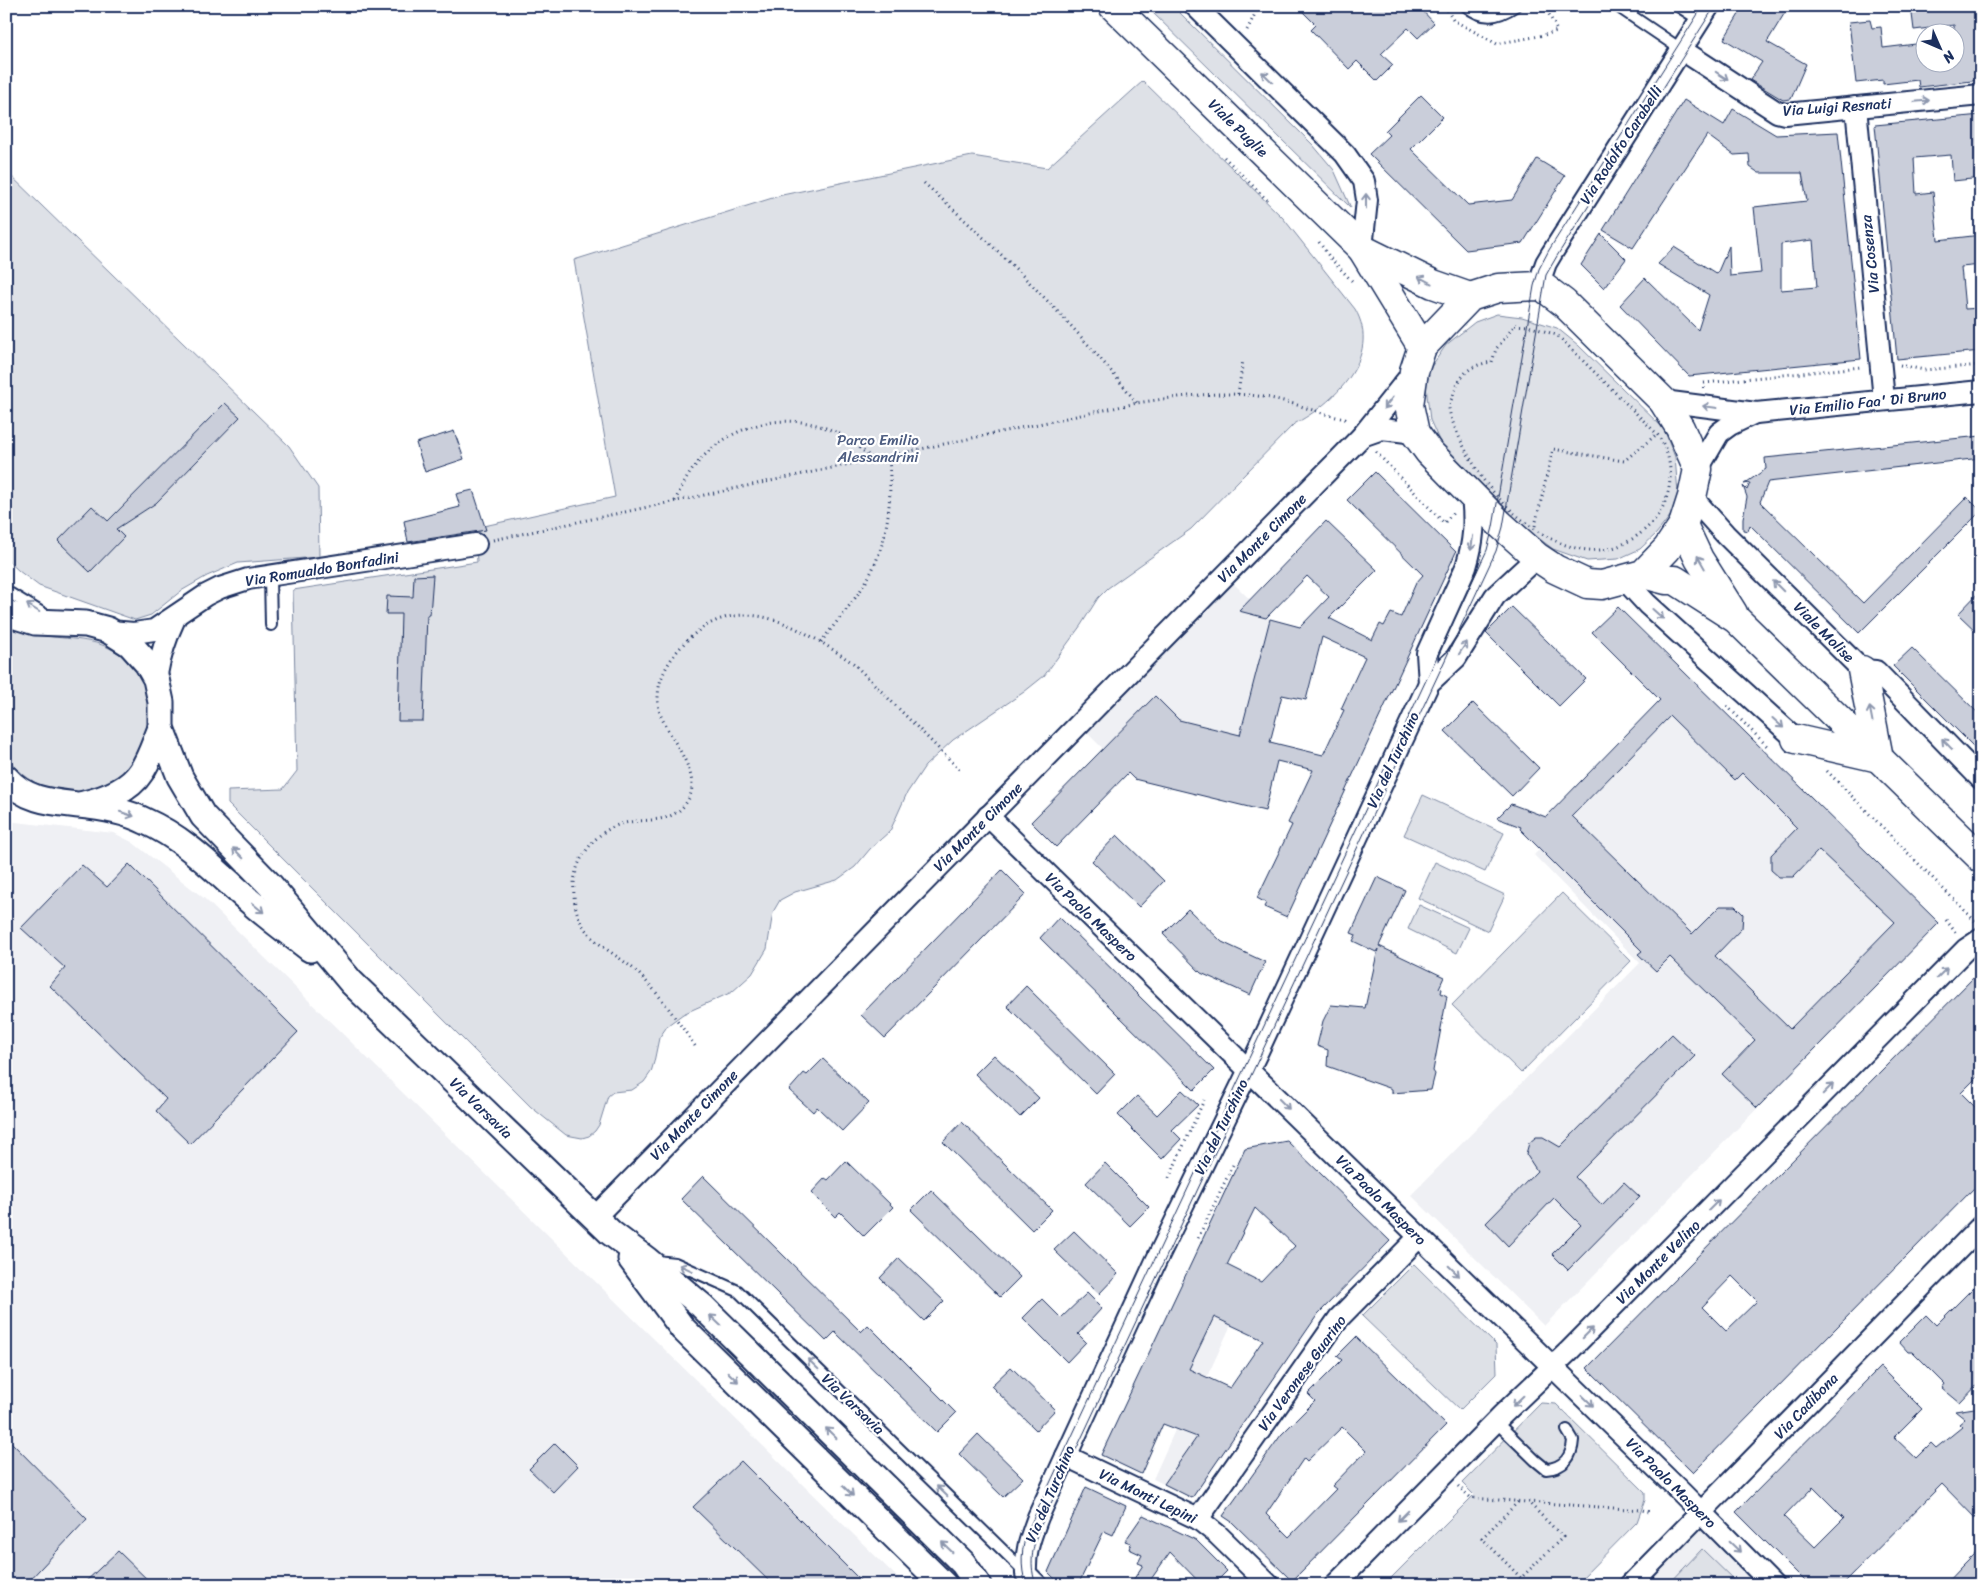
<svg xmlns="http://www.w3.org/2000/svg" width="1987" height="1591" viewBox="0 0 1987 1591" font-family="Sriracha,sans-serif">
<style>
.built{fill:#eff0f4}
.green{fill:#dee1e7;stroke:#7c88a2}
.building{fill:#caceda;stroke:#1b2f5e;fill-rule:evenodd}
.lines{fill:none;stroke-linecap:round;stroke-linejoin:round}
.service-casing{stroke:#1b2f5e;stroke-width:14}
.minor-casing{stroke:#1b2f5e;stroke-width:24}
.tertiary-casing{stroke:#1b2f5e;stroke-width:29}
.secondary-casing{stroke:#1b2f5e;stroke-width:31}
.path{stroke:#1b2f5e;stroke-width:3;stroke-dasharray:1 4;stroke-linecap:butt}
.service{stroke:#fff;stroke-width:10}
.minor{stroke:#fff;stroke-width:20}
.tertiary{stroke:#fff;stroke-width:25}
.secondary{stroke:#fff;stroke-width:28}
.tram{stroke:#1b2f5e;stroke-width:1}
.oneway{stroke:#8d97ae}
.labels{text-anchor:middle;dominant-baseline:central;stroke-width:4.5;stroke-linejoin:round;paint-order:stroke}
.street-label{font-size:15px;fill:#1b2f5e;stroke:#fff}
.park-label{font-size:15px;fill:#4c5c80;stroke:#fff}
</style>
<rect width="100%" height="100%" fill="#fff"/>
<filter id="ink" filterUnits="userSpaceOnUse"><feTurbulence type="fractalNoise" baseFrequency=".02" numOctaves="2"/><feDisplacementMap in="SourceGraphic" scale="10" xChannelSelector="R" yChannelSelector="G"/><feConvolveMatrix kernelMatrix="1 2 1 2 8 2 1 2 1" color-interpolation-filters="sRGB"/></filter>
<g filter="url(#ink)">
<g class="built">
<path d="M1230,580L1270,619L1300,627L1270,742L1281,745L1265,811L1134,779L1083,729Z"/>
<path d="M1699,686L1939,923L1544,1326L1411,1195L1640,963L1534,855Z"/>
<path d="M6,821L114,833L132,842L205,899L905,1585H6Z"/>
<path d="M1174,1299L1231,1325L1207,1377L1150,1351Z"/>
<path d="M1176,1428L1225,1449L1192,1498L1153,1479Z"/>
<path d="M1700,1516L1769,1585H1632Z"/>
</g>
<g class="green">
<path d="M1146,6H1173L1313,145L1334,170L1351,208Z"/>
<path d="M1143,81L1283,218L1355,309C1383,357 1333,404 1294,424L1191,529L1108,588L1098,598L1081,625L1044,676L1024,692L953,740L925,766L907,793L890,831L870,849L855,867L837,880L795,892L780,900L773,912L767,949L752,974L732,992L683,1014L668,1025L659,1038L654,1062L651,1072L644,1082L632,1090L613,1092L608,1096L599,1125L595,1131L589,1136L582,1138L566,1135L531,1107L228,804V791L283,789L297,771L293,590L477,562L475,532L485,530L484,526L615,497L574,260L782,195L972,156L1047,168Z"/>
<path d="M6,171L289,446L318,488L319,557L238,563L207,576L181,591L151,615L135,620L39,586L19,571L6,559Z"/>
<path d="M1497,314L1522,317L1557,328L1578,345L1664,429L1675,457L1678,493L1671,515L1656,534L1640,549L1618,559L1587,561L1553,549L1525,528L1465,471L1442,447L1430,420L1426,386L1431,367L1446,345L1475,322Z"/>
<path d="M6,623C19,628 33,634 46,636C74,640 99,638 122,656C143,671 155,702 150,727C148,734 143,742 140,748C138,754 136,761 132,765C112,792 76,797 46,787C30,782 14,769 6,754Z"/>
<path d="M1423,795L1504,833L1485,872L1404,835Z"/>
<path d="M1435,862L1505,895L1488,931L1418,898Z"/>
<path d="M1562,893L1631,961L1521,1073L1452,1005Z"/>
<path d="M1419,905L1469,928L1457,953L1408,929Z"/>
<path d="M1414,1264L1496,1345L1497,1373L1460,1410L1362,1316Z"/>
<path d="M671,1290L953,1567L965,1585H958L684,1316Z"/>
<path d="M1541,1403L1556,1404L1645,1492V1500L1637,1522L1575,1585H1384L1474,1495L1462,1483Z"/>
<path d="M1702,1549L1739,1585H1668Z"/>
</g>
<g class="building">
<path d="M1297,6H1418L1434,23L1418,38L1408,28L1381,54L1393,65L1377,81L1357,61L1349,69L1311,30L1316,25Z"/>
<path d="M1744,6H1789L1767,42L1806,64L1791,99L1783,100L1750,80L1762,62L1724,39Z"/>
<path d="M1911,6H1981V80L1919,87L1918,80L1883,84V80L1856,83L1849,22L1870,20L1872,28L1881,27L1883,48L1924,43V62H1954V25L1914,30Z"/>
<path d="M1421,95L1443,117L1411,149L1468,205L1512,200L1537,159L1565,176L1523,243L1466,250L1369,154L1389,135L1385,131Z"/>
<path d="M1684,100L1724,125L1733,109L1776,135L1838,132L1861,359L1689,376L1620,305L1645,278L1698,330L1709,295L1658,264L1674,247L1717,274L1729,246L1730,276L1761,273L1754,207L1807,201L1802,173H1759L1750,167L1749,154L1734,155L1707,135L1633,248L1603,230ZM1813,240L1817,287L1781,290V244Z"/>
<path d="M1981,115V178L1953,181L1951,155L1914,158L1916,194L1933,192L1938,240L1981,235V265L1961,267L1965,309L1981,308V351L1897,359L1875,125Z"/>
<path d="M1601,234L1626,259L1604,288L1581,265Z"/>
<path d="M225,403L240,417L156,503L116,529L124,537L90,572L58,541L92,506L108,521Z"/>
<path d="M454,431L464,459L425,472L416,443Z"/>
<path d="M1981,436V458L1768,482L1760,502L1863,603L1967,497L1981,511L1859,633L1750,525L1748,531L1743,530V518L1747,497L1743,486L1747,490L1750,483L1744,484L1766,469L1765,458Z"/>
<path d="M1375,472L1456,552L1287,917L1264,907L1266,903L1257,898L1292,825L1288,823L1313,770L1277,761L1265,811L1134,779L1128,773L1056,847L1031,822L1155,696L1179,720L1240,735L1270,619L1300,627L1329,597L1307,576L1266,618L1239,611L1326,521L1377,570L1329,618L1372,640L1380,624L1384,626L1391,613L1401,617L1416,583L1423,575L1347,500ZM1322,637L1365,657L1341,709L1344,710L1323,755L1270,742L1282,695L1306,700Z"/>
<path d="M473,490L486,530L408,542L404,521L460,507L456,494Z"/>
<path d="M433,575L430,615H427L423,721H398L401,614H386L387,596L413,597L414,576Z"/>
<path d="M1981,590V636L1958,614Z"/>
<path d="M1512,607L1586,679L1559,706L1486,633Z"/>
<path d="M1618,607L1939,923L1757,1108L1722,1074L1755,1040L1670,957L1656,971L1638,954L1642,951L1520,829L1521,827L1497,818L1511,804L1546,817L1660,700L1592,632ZM1670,716L1735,780L1742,773L1797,828L1771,855V870L1779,877H1793L1819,850L1895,922L1790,1029L1715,956L1742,928L1743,914L1735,906H1720L1692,934L1572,816Z"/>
<path d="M1912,648L1981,716V754L1893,666Z"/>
<path d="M1473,703L1539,768L1512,796L1445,731Z"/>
<path d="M1117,835L1164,881L1139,907L1092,861Z"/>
<path d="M129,864L298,1032L190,1144L156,1111L166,1099L50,986L65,968L21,928L82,865L107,887Z"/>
<path d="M1002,870L1026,894L885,1038L861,1015Z"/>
<path d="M1377,877L1405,890L1379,946L1444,977L1439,988L1442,989L1441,993L1447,996L1433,1071L1435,1074L1431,1090L1392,1093V1089L1327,1066L1328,1050L1317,1046L1323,1021L1331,1005L1365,1008L1378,949L1376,952L1353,941L1356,935L1351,933Z"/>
<path d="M1188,909L1222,942L1265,962L1250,995L1201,973L1163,934Z"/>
<path d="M1059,917L1214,1070L1194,1090L1040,938Z"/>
<path d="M1981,970V1073L1961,1093L1981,1113V1181L1693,1473L1587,1368ZM1732,1276L1757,1301L1726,1331L1702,1307Z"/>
<path d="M1026,986L1115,1074L1096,1094L1007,1006Z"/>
<path d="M1672,1034L1695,1056L1575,1177L1602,1205L1624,1182L1640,1197L1568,1270L1552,1254L1581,1225L1554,1198L1508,1246L1486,1223L1537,1171L1526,1154L1529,1143L1536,1137H1543L1560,1147Z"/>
<path d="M994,1055L1039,1098L1020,1117L975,1074Z"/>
<path d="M823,1059L869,1103L842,1131L817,1107L813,1112L789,1090L804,1073L807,1075Z"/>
<path d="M1182,1090L1198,1105L1172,1130L1181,1139L1162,1159L1118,1115L1137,1096L1157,1115Z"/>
<path d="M962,1122L1052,1210L1032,1230L943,1142Z"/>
<path d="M1287,1141L1390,1241L1318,1314L1192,1498L1164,1484L1197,1437L1163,1424L1141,1474L1101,1455L1245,1149ZM1255,1208L1295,1246L1261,1282L1227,1265ZM1214,1317L1263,1340L1230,1388L1189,1369Z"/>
<path d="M846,1161L893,1207L864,1236L840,1212L835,1217L811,1193L825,1178L828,1180Z"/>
<path d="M1105,1163L1149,1207L1130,1226L1086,1183Z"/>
<path d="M703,1176L861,1332L868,1325L956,1413L937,1432L835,1332L826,1341L681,1199Z"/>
<path d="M931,1190L1020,1277L1000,1297L911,1210Z"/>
<path d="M1074,1231L1118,1274L1099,1294L1054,1250Z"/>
<path d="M899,1258L944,1301L924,1321L880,1278Z"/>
<path d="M1981,1280V1381L1960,1403L1942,1388L1945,1384L1913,1352H1908L1899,1342L1926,1315L1936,1325Z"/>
<path d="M1087,1293L1102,1308L1078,1334L1086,1342L1067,1362L1023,1318L1042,1299L1061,1318Z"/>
<path d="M1356,1337L1446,1425L1292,1581L1232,1522L1223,1516L1281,1435L1315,1401L1308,1394L1342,1360L1337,1356ZM1342,1427L1366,1451L1332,1486L1336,1489L1289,1537L1266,1514L1304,1458L1307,1461Z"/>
<path d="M1011,1367L1055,1410L1036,1430L991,1386Z"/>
<path d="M1880,1367L1922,1409L1894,1437L1916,1458L1931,1443L1936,1448L1962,1427L1959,1424L1965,1419L1955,1411L1981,1407V1524L1942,1484L1842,1585H1809L1736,1512ZM1813,1487L1844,1518L1815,1547L1784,1517Z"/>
<path d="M978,1434L1023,1478L1003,1497L959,1454Z"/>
<path d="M6,1437L87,1519L25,1585H6Z"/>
<path d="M555,1443L578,1466L553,1492L529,1469Z"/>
<path d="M741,1461L865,1585H773L693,1507Z"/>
<path d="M1086,1487L1126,1506L1113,1535L1104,1531L1078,1585H1061L1048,1572Z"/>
<path d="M1143,1515L1196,1540L1227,1571L1213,1585H1202L1170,1552L1147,1585H1130L1143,1565L1138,1563L1142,1555L1129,1549L1131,1543L1125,1541Z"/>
<path d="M1981,1547V1585H1944L1961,1567Z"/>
<path d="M118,1551L153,1585H82Z"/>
</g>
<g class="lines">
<g class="service-casing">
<g id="service">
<path d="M1466,6C1483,20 1497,18 1515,6"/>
<path d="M1617,6L1682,50"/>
<path d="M1678,6L1700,20"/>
<path d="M270,576L271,625"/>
<path d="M6,591L44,614"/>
<path d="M656,1261L675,1263L738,1291L1026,1573"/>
<path d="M1496,1422L1535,1460L1546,1469C1564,1468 1572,1457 1573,1440L1567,1430"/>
</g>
</g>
<g class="minor-casing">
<g id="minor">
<path d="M1195,6L1345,154L1364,181L1367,200L1362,249"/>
<path d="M1682,50L1777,112L1785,114L1981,95"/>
<path d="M1856,107L1884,400"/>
<path d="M1538,286L1546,263L1552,253L1709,6"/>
<path d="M1663,401L1756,413L1981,391"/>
<path d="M1362,436L1382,429L1415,433"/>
<path d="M1698,469L1719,433L1730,425L1755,413"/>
<path d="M1692,497L1725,534L1862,670L1876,671L1981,779"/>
<path d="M1624,579L1647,604L1796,739"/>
<path d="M110,631L134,633L154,630L206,595L220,588L248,579L476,544"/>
<path d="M156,679C160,656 166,637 176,616"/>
<path d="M1429,683L1427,653L1466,567C1474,541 1475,523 1472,495"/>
<path d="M988,816L1682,1493L1773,1585"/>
<path d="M595,1217L1362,436L1414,371"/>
<path d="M1066,1456L1198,1519L1218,1535L1269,1585"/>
<path d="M1198,1519L1339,1318L1419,1237"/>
<path d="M1037,1585L1026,1574C1025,1551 1030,1539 1038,1517L1156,1261L1258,1051L1429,683L1456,658L1495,596L1537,557"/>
<path d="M1335,1585L1502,1415L1569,1351L1966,949L1981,939"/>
<path d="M1630,1585L1981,1226"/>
</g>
</g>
<g class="tertiary-casing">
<g id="tertiary">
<path d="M6,613L35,622L86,624L108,630L130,644L147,663L156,679L161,702V728L180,777L203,816L270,885L351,982L611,1233L647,1260L702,1306L963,1563L978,1585"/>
<path d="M6,778C26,801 52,802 79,805C101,807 125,811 145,821C188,840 218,874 253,904C271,920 291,934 310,949"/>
<path d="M84,804C105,799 129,791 141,772C150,759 155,742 161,728"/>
<path d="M631,1259L683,1329L944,1585"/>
</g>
</g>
<g class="secondary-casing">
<g id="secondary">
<path d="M1113,6L1362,249L1422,347"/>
<path d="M1362,249L1433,284L1470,297"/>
<path d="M1538,286L1543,287L1564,303L1663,401L1680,428L1698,469L1692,497L1683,525L1667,549L1643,574L1602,585L1587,584L1555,569L1537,557L1500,524L1429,452L1415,433L1409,405L1414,371L1422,347L1470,297L1498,288Z"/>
<path d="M1683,525L1699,559L1733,613"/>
<path d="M1643,574L1666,580H1675L1736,619L1981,858"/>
<path d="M1862,670L1879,758"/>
<path d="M1796,739L1879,758"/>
</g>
</g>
<g class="path">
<path d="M1445,6L1453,20L1497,44C1517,39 1538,38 1557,31L1545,6"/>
<path d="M1247,30L1259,6"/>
<path d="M1224,157L1267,200"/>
<path d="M924,183C1000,251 1074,323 1137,403"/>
<path d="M1319,242L1331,259L1352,281"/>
<path d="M1515,325L1528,326L1557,335L1657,434C1674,457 1674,488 1660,512C1652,525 1640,535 1627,542C1576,570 1515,521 1485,482C1478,473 1473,462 1467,453C1462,443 1449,418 1449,407C1449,403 1453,397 1454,393C1462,372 1470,365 1492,362L1496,349Z"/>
<path d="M1900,365L1924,370L1981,365"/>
<path d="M1704,388V383L1861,367"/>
<path d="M1238,394L1243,360"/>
<path d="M1376,452L1444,523L1453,513"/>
<path d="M675,501C682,486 689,472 701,459C737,420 796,409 843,436C854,442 863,451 873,459"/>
<path d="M1535,526L1553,449L1624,461L1657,434"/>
<path d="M493,540L1137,403C1182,396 1229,389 1275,399C1298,404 1321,414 1345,419L1348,422"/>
<path d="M821,642C836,622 854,602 867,580C889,541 892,499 889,456"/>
<path d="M1727,706L1767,746"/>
<path d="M1827,771L1975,921"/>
<path d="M1946,920L1956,933"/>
<path d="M695,1046C677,1020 660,994 637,972C613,950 581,941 575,904C572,885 574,867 586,851C594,839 604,830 618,825C642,816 669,827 686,803C707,775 666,737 659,710C657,700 658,686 662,677C668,661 681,645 693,635C747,590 805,631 853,663L961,771"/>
<path d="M1169,1178L1204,1100"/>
<path d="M1198,1238L1234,1163"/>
<path d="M1458,1486L1471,1498L1642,1510L1650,1512"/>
<path d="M1518,1502L1482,1538L1521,1578L1563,1537L1528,1502"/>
<path d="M1521,1585V1578"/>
</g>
<use href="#service" class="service"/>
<use href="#minor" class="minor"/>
<use href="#tertiary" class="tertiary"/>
<use href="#secondary" class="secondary"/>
<g class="tram">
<path d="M1026,1585C1020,1566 1021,1548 1028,1530L1487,550L1493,527L1534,286L1539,269L1549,250L1703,6"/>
<path d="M1036,1585C1029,1565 1032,1548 1039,1529L1496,551L1503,527L1546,275L1557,256L1715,6"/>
</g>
</g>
<defs><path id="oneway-shaft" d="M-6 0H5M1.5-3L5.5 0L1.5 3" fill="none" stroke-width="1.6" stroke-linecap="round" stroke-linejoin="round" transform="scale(1.25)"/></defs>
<g class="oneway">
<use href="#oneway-shaft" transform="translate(1722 76) rotate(33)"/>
<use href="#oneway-shaft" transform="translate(1267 77) rotate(-135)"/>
<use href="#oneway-shaft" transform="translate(1922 101) rotate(-5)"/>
<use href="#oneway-shaft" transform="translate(1366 201) rotate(-90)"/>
<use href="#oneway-shaft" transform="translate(1425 280) rotate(-152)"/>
<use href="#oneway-shaft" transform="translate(1388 403) rotate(128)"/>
<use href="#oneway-shaft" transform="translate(1710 407) rotate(-172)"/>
<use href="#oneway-shaft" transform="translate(1472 543) rotate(99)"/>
<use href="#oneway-shaft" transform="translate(1701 562) rotate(-120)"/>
<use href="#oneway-shaft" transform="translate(1778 586) rotate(-135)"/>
<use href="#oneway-shaft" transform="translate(33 608) rotate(-148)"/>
<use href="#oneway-shaft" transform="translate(1658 614) rotate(42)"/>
<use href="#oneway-shaft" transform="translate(1463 648) rotate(-57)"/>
<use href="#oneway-shaft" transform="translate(1871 714) rotate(-101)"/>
<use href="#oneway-shaft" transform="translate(1778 723) rotate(42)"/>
<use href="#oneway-shaft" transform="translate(1947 744) rotate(-134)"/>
<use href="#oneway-shaft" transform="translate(127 814) rotate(18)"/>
<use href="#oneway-shaft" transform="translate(238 853) rotate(-135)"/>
<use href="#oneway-shaft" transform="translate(258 908) rotate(39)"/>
<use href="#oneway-shaft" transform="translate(1942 973) rotate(-45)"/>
<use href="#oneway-shaft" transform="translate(1828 1089) rotate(-45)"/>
<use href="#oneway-shaft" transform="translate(1284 1104) rotate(45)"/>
<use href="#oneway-shaft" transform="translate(1714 1205) rotate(-45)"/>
<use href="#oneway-shaft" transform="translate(686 1268) rotate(-156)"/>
<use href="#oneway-shaft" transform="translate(1454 1271) rotate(44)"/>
<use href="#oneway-shaft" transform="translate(715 1320) rotate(-136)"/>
<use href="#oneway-shaft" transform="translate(1588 1333) rotate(-45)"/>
<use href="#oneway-shaft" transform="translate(813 1364) rotate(-136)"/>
<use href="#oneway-shaft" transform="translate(733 1377) rotate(44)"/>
<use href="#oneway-shaft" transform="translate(1518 1401) rotate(136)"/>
<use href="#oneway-shaft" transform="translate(1588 1401) rotate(44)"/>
<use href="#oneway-shaft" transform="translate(831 1433) rotate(-136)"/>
<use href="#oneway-shaft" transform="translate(848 1491) rotate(44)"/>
<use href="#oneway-shaft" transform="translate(942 1491) rotate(-136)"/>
<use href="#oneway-shaft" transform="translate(1403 1516) rotate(135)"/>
<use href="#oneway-shaft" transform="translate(947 1547) rotate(-136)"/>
<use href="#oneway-shaft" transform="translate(1735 1547) rotate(44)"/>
</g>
</g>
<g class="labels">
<g class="street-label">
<text transform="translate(1837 107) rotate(-4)">Via Luigi Resnati</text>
<text transform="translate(1238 128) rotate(44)">Viale Puglie</text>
<text transform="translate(1621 145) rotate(-57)">Via Rodolfo Carabelli</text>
<text transform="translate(1870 254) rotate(-96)">Via Cosenza</text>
<text transform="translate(1868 402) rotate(-6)">Via Emilio Faa' Di Bruno</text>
<text transform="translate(1262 538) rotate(-45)">Via Monte Cimone</text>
<text transform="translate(322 569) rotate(-9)">Via Romualdo Bonfadini</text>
<text transform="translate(1824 632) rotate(45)">Viale Molise</text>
<text transform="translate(1393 760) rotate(-65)">Via del Turchino</text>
<text transform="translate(978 827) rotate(-45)">Via Monte Cimone</text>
<text transform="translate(1091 917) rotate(44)">Via Paolo Maspero</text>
<text transform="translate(481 1108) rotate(44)">Via Varsavia</text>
<text transform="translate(694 1115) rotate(-46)">Via Monte Cimone</text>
<text transform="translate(1221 1127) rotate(-64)">Via del Turchino</text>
<text transform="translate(1381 1200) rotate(45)">Via Paolo Maspero</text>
<text transform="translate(1658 1262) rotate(-45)">Via Monte Velino</text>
<text transform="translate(1302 1373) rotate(-54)">Via Veronese Guarino</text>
<text transform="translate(853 1404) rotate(44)">Via Varsavia</text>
<text transform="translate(1806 1406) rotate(-46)">Via Cadibona</text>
<text transform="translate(1671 1483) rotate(45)">Via Paolo Maspero</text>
<text transform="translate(1050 1494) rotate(-67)">Via del Turchino</text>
<text transform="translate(1148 1496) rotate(26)">Via Monti Lepini</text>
</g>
<g class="park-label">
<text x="878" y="440">Parco Emilio<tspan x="878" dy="17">Alessandrini</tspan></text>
</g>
</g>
<rect width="1987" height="1591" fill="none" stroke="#fff" stroke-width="25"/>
<rect x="12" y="12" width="1962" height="1566" fill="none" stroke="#1b2f5e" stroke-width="2" filter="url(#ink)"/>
<g transform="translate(1940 48) rotate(135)"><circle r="24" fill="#ffffff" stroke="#a4acbf"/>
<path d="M0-4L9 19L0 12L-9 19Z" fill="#1b2f5e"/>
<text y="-8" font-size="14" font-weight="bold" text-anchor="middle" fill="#1b2f5e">N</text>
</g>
</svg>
